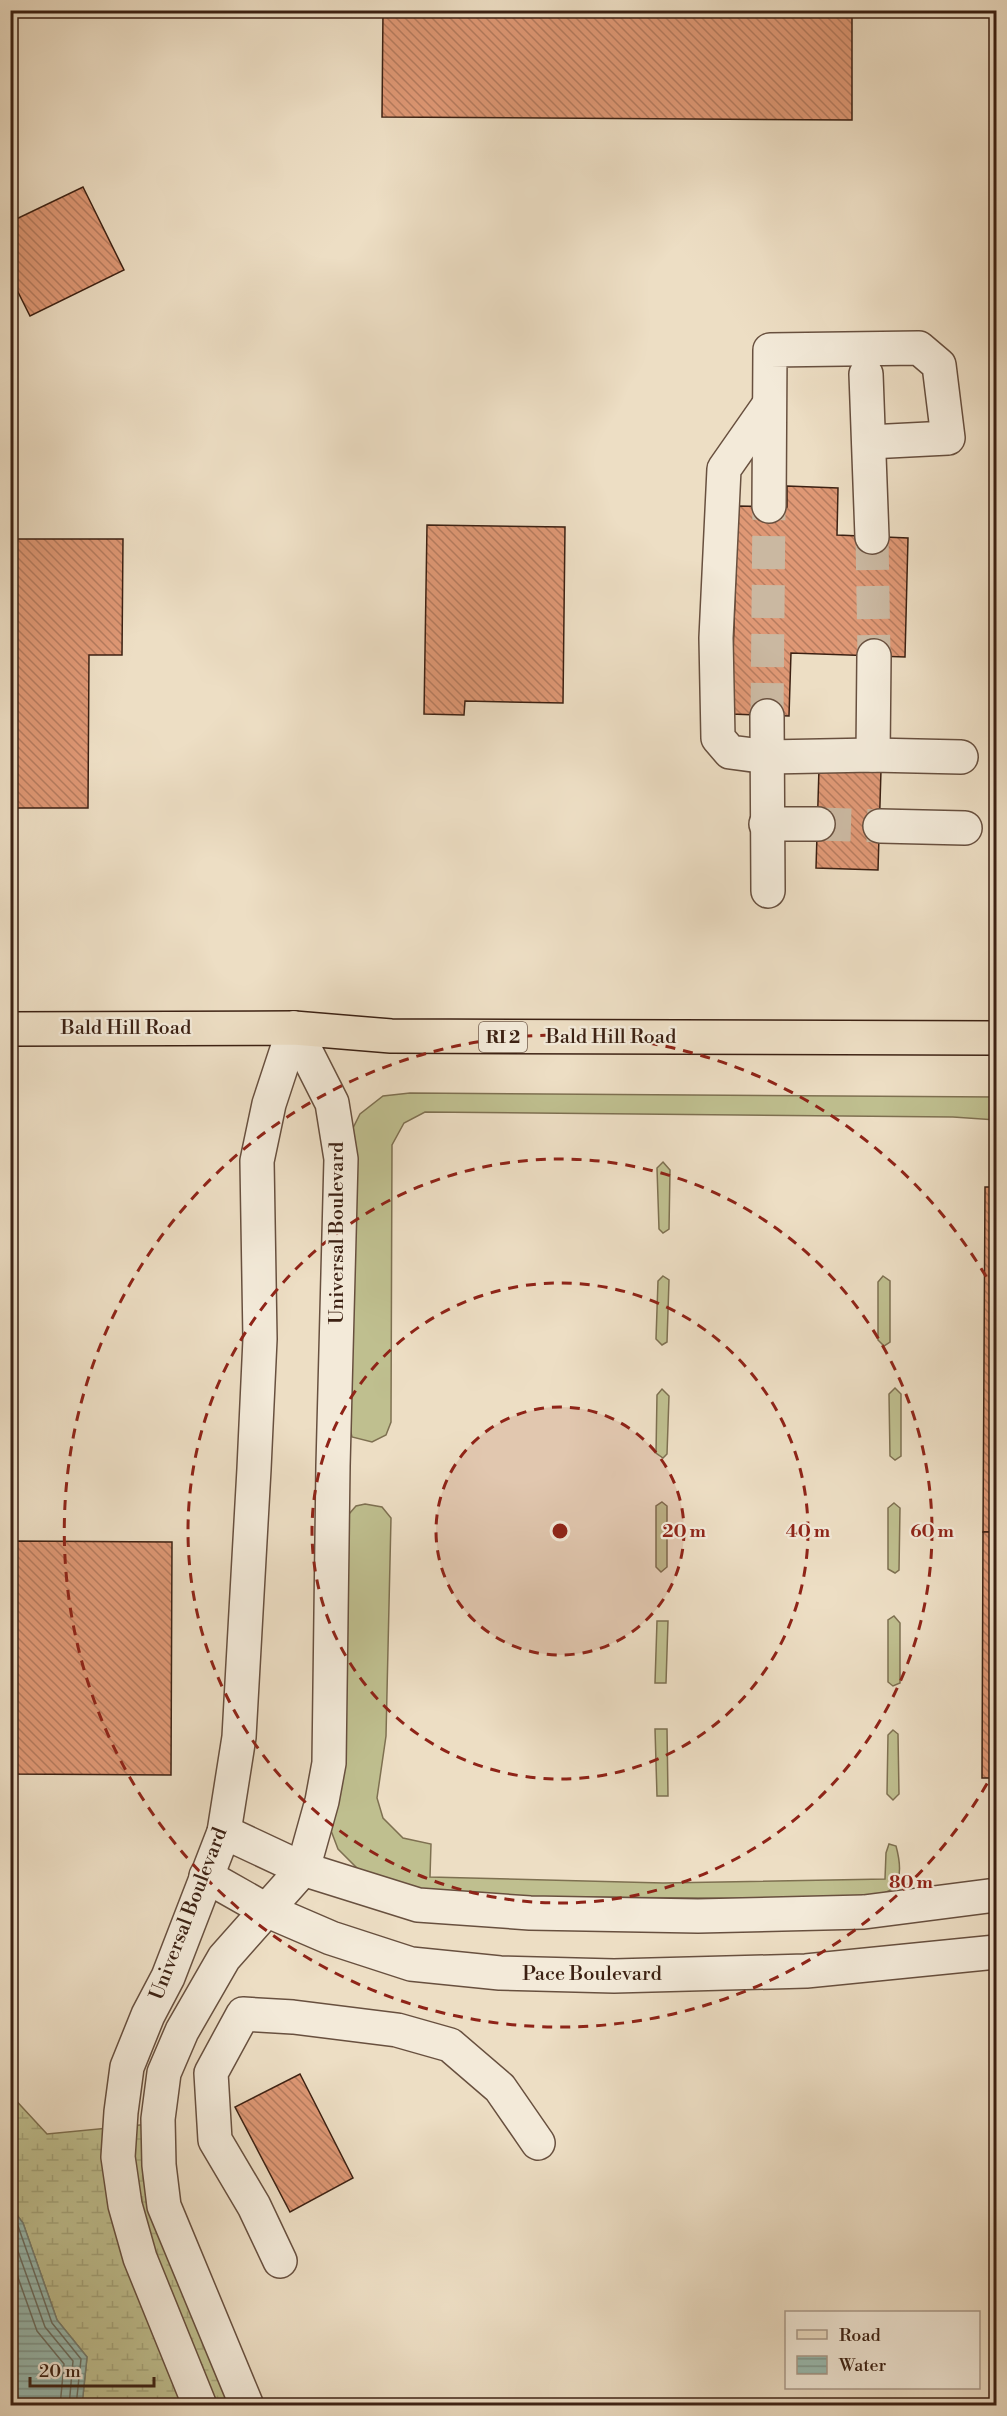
<svg xmlns="http://www.w3.org/2000/svg" width="1007" height="2416" viewBox="0 0 1007 2416" font-family="'Libre Bodoni',serif">
<style>
.grass{fill:#bfbf8f;stroke:#7e7051;stroke-width:1.5}
.wetland{fill:url(#wetland-marsh);stroke:#7e7051;stroke-width:1.5}
.water{fill:url(#water-rules);stroke:#747e72;stroke-width:1.5}
.lines{fill:none;stroke-linecap:round;stroke-linejoin:round}
.shore{stroke:#6a6e62;stroke-width:1.5}
.building{fill:url(#building-back-hatch);stroke:#3c2113;stroke-width:1.5}
.minor-tunnel{stroke:#cab8a1;stroke-width:33;stroke-dasharray:33 16;stroke-linecap:butt}
.minor-casing{stroke:#68503f;stroke-width:36}
.major-casing{stroke:#3c2113;stroke-width:36}
.minor{stroke:#f3ead9;stroke-width:33}
.major{stroke:#eddec4;stroke-width:33}
.ring{fill:none;stroke:#8f2418;stroke-width:3;stroke-dasharray:10 8}
.labels{text-anchor:middle;dominant-baseline:central;stroke-width:4.5;stroke-linejoin:round;paint-order:stroke}
.shield{fill:#f3ead9;stroke:#735d4e;stroke-width:1.5}
.shield-label{font-size:18px;font-weight:bold;fill:#3c2113}
.street-label{font-size:20px;fill:#3c2113;stroke:#f3ead9}
.centre{fill:#8f2418;stroke:#f3ead9;stroke-width:3}
.ring-label{font-size:18px;text-anchor:middle;font-weight:bold;fill:#8f2418;stroke:#f3ead9;stroke-width:4.5;stroke-linejoin:round;paint-order:stroke}
</style>
<defs>
<pattern id="wetland-marsh" width="20" height="14" patternUnits="userSpaceOnUse" patternTransform="scale(1.5)"><rect width="20" height="14" fill="#bfbf8f"/><path d="M1 5h8M5 5V1M11 12h8M15 12V8" fill="none" stroke="#a5a47a"/></pattern>
<pattern id="water-rules" width="6" height="5" patternUnits="userSpaceOnUse" patternTransform="scale(1.5)"><rect width="6" height="5" fill="#99bcb2"/><path d="M0 2.5h6" fill="none" stroke="#7e9890"/></pattern>
<pattern id="building-back-hatch" width="6" height="6" patternUnits="userSpaceOnUse" patternTransform="scale(1.5)"><rect width="6" height="6" fill="#df9875"/><path d="M-1 5l2 2M0 0l6 6M5-1l2 2" fill="none" stroke="#b67c5f"/></pattern>
</defs>
<rect width="100%" height="100%" fill="#eddec4"/>
<filter id="stains"><feTurbulence type="fractalNoise" baseFrequency=".00333" numOctaves="4"/><feColorMatrix values="0 0 0 0 .2 0 0 0 0 .09 0 0 0 0 .02 0 0 0 .5 -.17"/></filter>
<radialGradient id="worn" r=".72"><stop offset=".6" stop-color="#630" stop-opacity="0"/><stop offset="1" stop-color="#630" stop-opacity=".3"/></radialGradient>
<g class="grass">
<path d="M410,1093L996,1097V1120L953,1117L425,1112L404,1123L392,1145L391,1422L386,1435L372,1442L352,1437L349,1425L351,1132L360,1114L383,1096Z"/>
<path d="M663,1162L670,1170L669,1229L663,1233L659,1229L657,1168Z"/>
<path d="M663,1276L669,1280L667,1342L662,1345L656,1339L658,1281Z"/>
<path d="M883,1276L890,1281V1342L884,1346L878,1340V1282Z"/>
<path d="M895,1388L901,1394V1456L895,1460L890,1456L889,1394Z"/>
<path d="M662,1389L669,1396L667,1454L663,1458L656,1453L657,1395Z"/>
<path d="M662,1502L667,1506V1567L661,1572L656,1567V1506Z"/>
<path d="M894,1503L900,1508L899,1570L895,1573L888,1569V1508Z"/>
<path d="M365,1504L382,1507L391,1518L386,1736L377,1798L383,1818L403,1838L431,1844L430,1877L663,1883L885,1879L886,1853L889,1844L896,1846C899,1857 903,1878 893,1888C882,1899 839,1898 822,1899L454,1896L365,1876L338,1849L330,1828L340,1777L346,1724L349,1514L356,1506Z"/>
<path d="M894,1616L900,1623V1683L893,1686L888,1682V1620Z"/>
<path d="M657,1621H668L666,1683H655Z"/>
<path d="M655,1729H667L668,1796H657Z"/>
<path d="M893,1730L898,1734L899,1794L893,1800L887,1794L888,1735Z"/>
</g>
<path class="wetland" d="M10,2094L47,2134L150,2124L243,2405H82L87,2357L57,2320L23,2223L11,2207Z"/>
<path class="water" d="M11,2207L23,2223L57,2320L87,2357L82,2405H11Z"/>
<g class="lines">
<g class="shore">
<path d="M10,2217L18,2226L52,2323L81,2359L76,2406"/>
<path d="M10,2229L45,2327L73,2361L69,2406"/>
<path d="M10,2255L37,2331L64,2364L60,2406"/>
</g>
</g>
<g class="building">
<path d="M383,10H852V120L382,117Z"/>
<path d="M83,187L124,270L30,316L10,276V222Z"/>
<path d="M787,486L838,488L837,535L908,538L905,657L791,653L789,716L731,714L738,506L787,507Z"/>
<path d="M427,525L565,527L563,703L465,701L464,715L424,714Z"/>
<path d="M10,539H123L122,655H89L88,808H10Z"/>
<path d="M819,768L881,770L878,870L816,868Z"/>
<path d="M985,1187H996V1532H983Z"/>
<path d="M983,1532H996V1778H982Z"/>
<path d="M10,1541L172,1542L171,1775L10,1774Z"/>
<path d="M300,2074L353,2178L290,2212L235,2107Z"/>
</g>
<g class="lines">
<g class="minor-tunnel">
<path d="M872,537L874,656"/>
<path d="M767,716L769,506"/>
<path d="M818,824L880,826"/>
</g>
<g class="minor-casing">
<g id="minor">
<path d="M866,374L872,537"/>
<path d="M768,406L724,469L716,638L718,738L730,752L768,757L873,755L961,757"/>
<path d="M769,506L770,350L919,348L939,365L948,438L869,442"/>
<path d="M767,716L768,891"/>
<path d="M873,755L874,656"/>
<path d="M766,824H818"/>
<path d="M880,826L965,828"/>
<path d="M224,1832L303,1869L418,1905L530,1913L698,1916L864,1912L996,1895"/>
<path d="M206,1876L266,1910L331,1938L411,1964L500,1973L614,1976L806,1971L996,1952"/>
<path d="M280,2261L254,2206L215,2140L211,2073L243,2014L293,2017L397,2030L450,2045L500,2088L538,2143"/>
<path d="M200,2406L140,2258L125,2205L118,2157L121,2112L127,2067L148,2015L168,1977L224,1832L239,1737L254,1469L260,1339L257,1161L269,1104L294,1028"/>
<path d="M247,2406L164,2206L159,2165L158,2119L164,2073L182,2031L224,1958L303,1869L322,1801L329,1763L333,1466L341,1159L332,1103L294,1028"/>
</g>
</g>
<g class="major-casing">
<path id="major" d="M10,1029L294,1028L391,1036L996,1038"/>
</g>
<use href="#minor" class="minor"/>
<use href="#major" class="major"/>
</g>
<circle cx="560" cy="1531" r="124" fill="#8f2418" fill-opacity=".12"/>
<g class="ring">
<circle cx="560" cy="1531" r="124"/>
<circle cx="560" cy="1531" r="248"/>
<circle cx="560" cy="1531" r="372"/>
<path d="M996 1768A496 496 0 1 1 996 1294"/>
</g>
<g class="labels">
<rect class="shield" x="479" y="1022" width="48" height="30" rx="4.5"/>
<g class="shield-label">
<text x="503" y="1037">RI 2</text>
</g>
<g class="street-label">
<text x="126" y="1028">Bald Hill Road</text>
<text x="611" y="1037">Bald Hill Road</text>
<text transform="translate(337 1233) rotate(-90)">Universal Boulevard</text>
<text transform="translate(189 1914) rotate(-69)">Universal Boulevard</text>
<text x="592" y="1974">Pace Boulevard</text>
</g>
</g>
<circle cx="560" cy="1531" r="9" class="centre"/>
<g class="ring-label">
<text x="684" y="1537">20 m</text>
<text x="808" y="1537">40 m</text>
<text x="932" y="1537">60 m</text>
<text x="911" y="1888">80 m</text>
</g>
<rect width="1007" height="2416" fill="none" stroke="#eddec4" stroke-width="36"/>
<rect x="12" y="12" width="983" height="2392" fill="none" stroke="#3c2113" stroke-width="3"/>
<rect x="18" y="18" width="971" height="2380" fill="none" stroke="#3c2113" stroke-width="1.5"/>
<rect x="785" y="2311" width="195" height="78" fill="#f3ead9" stroke="#aa9a8a" stroke-width="1.5"/>
<rect x="797" y="2330" width="30" height="9" fill="#eddec4" stroke="#aa9a8a" stroke-width="1.5"/>
<text x="839" y="2341" font-size="18" fill="#3c2113">Road</text>
<rect x="797" y="2356" width="30" height="18" fill="url(#water-rules)" stroke="#aa9a8a" stroke-width="1.5"/>
<text x="839" y="2371" font-size="18" fill="#3c2113">Water</text>
<path d="M30 2377v9h124v-9" fill="none" stroke="#3c2113" stroke-width="3"/>
<text x="39" y="2377" font-size="18" fill="#3c2113" stroke="#f3ead9" stroke-width="4.5" paint-order="stroke">20 m</text>
<rect width="100%" height="100%" filter="url(#stains)"/>
<rect width="100%" height="100%" fill="url(#worn)"/>
</svg>
